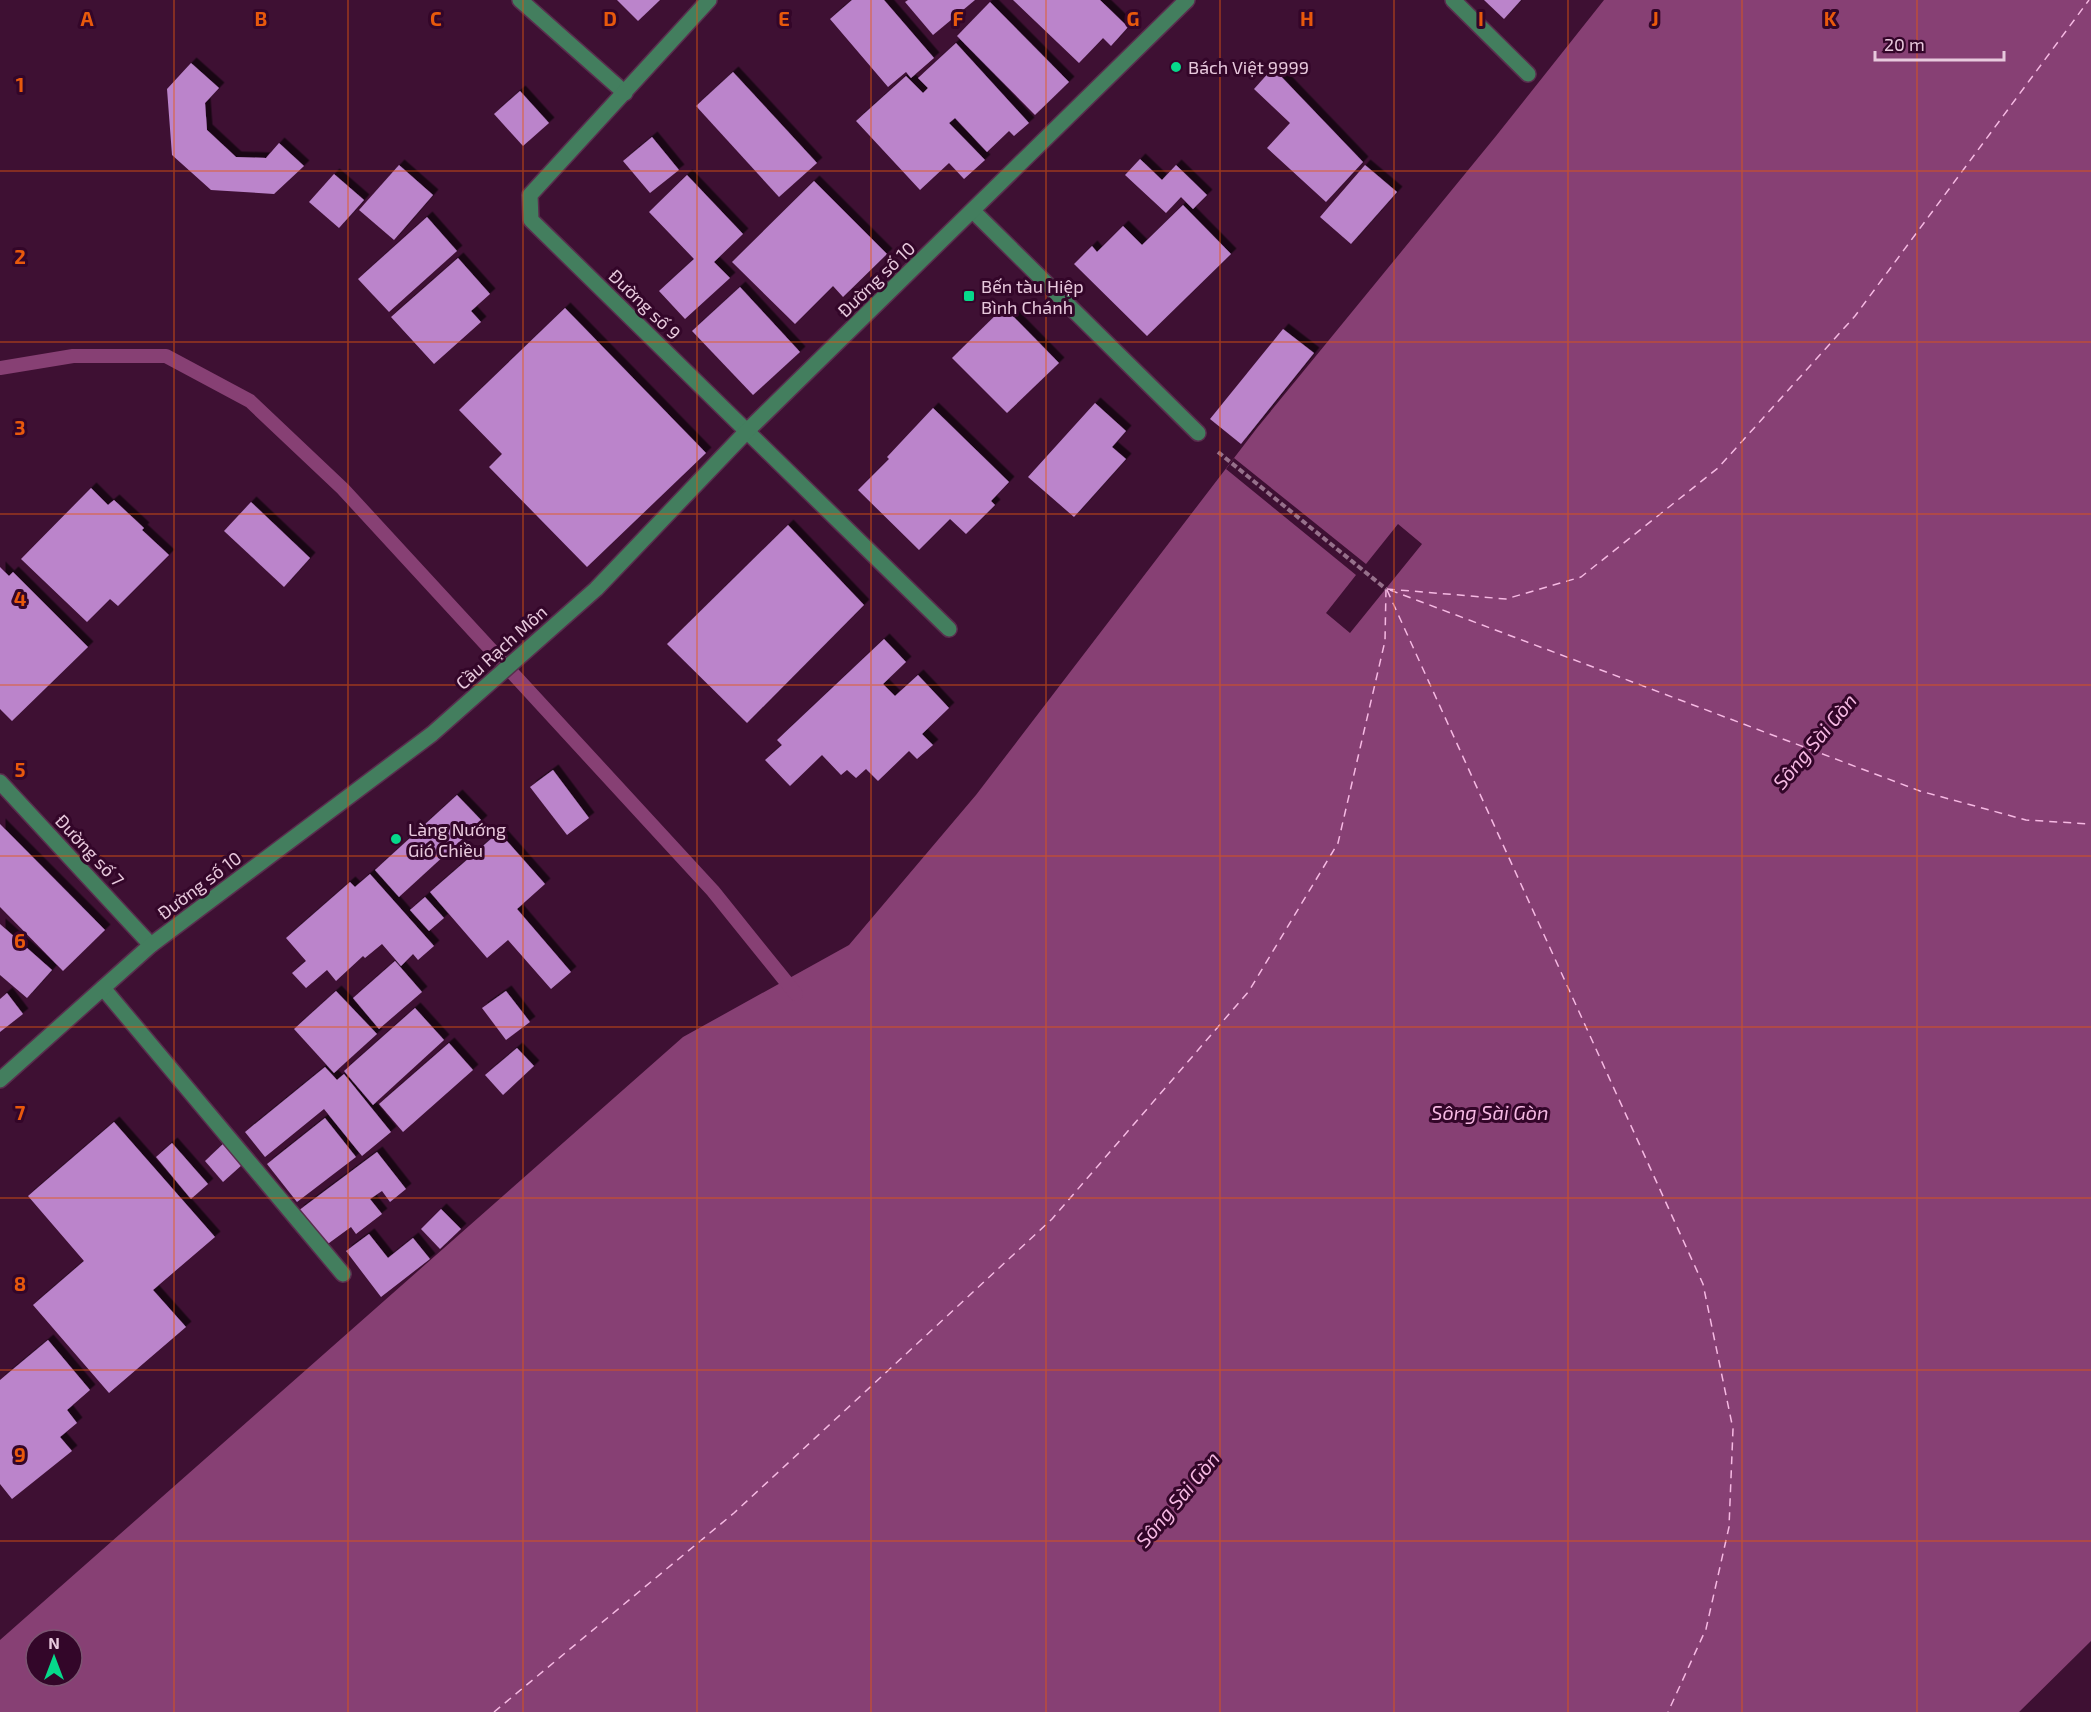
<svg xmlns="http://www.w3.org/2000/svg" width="2091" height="1712" viewBox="0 0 2091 1712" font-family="'Exo 2',sans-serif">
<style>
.water{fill:#874074;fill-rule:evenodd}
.pier{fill:#3e1033}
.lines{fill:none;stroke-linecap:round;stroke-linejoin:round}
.stream{stroke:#874074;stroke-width:14}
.ferry{stroke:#f6b9e3;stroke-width:1.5;stroke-dasharray:8 6;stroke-linecap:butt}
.building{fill:#bb84cb;filter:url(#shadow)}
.minor-casing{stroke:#592e4e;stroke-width:18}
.path{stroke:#96708b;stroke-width:4;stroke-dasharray:6 3;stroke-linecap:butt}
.minor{stroke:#437e5e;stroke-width:15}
.grid{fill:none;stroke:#e8590c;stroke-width:1.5;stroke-opacity:0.55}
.poi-dot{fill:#06d98b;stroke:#330629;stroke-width:2}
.labels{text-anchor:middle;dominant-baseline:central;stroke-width:6;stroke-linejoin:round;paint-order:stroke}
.poi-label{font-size:18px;fill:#e8c9dd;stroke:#330629;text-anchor:start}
.street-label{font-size:18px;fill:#e8c9dd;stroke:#330629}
.water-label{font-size:20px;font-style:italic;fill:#f6b9e3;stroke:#330629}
.grid-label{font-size:20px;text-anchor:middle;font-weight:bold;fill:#e8590c;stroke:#330629;stroke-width:6;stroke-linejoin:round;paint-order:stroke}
</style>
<defs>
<filter id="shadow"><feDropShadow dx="5.5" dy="-5.5" stdDeviation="0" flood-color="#0009"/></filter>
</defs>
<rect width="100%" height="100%" fill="#3e1033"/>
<path class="water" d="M1604,0H2091V1641L2019,1712H0V1640L683,1037L849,945L976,795L1257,428L1496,136ZM36,1640H72V1676H36Z"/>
<path class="pier" d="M1234,458L1366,564L1398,524L1422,544L1350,633L1326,613L1356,575L1226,469Z"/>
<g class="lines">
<path class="stream" d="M0,368L73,356H166L250,401L343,489L713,891L796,994"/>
<g class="ferry">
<path d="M1387,589L1506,599L1581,577L1718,468L1855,316L2089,0"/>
<path d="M1387,590L1703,1284L1733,1429L1729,1527L1706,1629L1668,1712"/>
<path d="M1390,590L1920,791L2026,820L2091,824"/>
<path d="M494,1712L734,1513L1052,1219L1249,991L1338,843L1385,641L1386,589"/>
</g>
</g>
<g class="building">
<path d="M617,0H660L638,21Z"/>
<path d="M852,0H884L934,58L911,78L906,72L888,87L830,19Z"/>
<path d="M908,0H975L933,35L905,2Z"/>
<path d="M1013,0H1100L1128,27L1111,46L1103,38L1079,63Z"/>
<path d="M1484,0H1521L1504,19Z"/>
<path d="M990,2L1069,82L1035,115L957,36Z"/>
<path d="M956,43L1029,123L1014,136L1009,131L987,152L955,118L949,123L985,160L964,179L949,163L920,190L856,121L906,76L923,93L928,88L918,78Z"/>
<path d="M191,63L219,88L205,103L207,130L236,157L266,158L279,143L304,166L274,194L211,190L172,155L167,89Z"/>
<path d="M1273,68L1363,162L1326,202L1267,148L1290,123L1254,89Z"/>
<path d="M733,72L817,163L779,197L696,106Z"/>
<path d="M520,91L549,123L523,146L494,114Z"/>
<path d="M652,137L679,170L650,193L623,161Z"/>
<path d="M1140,159L1162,180L1176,165L1207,195L1193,209L1181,197L1166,213L1125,175Z"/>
<path d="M399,165L433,195L394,240L359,210Z"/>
<path d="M1365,165L1397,192L1351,244L1320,217Z"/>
<path d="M334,174L364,200L339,228L309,202Z"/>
<path d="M687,175L743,234L714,262L730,278L685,319L659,291L694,259L649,212Z"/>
<path d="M814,181L887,254L843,297L833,286L795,324L732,262Z"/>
<path d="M1183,205L1231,254L1147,336L1074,264L1092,246L1097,252L1123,226L1142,245Z"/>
<path d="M427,217L457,251L389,312L358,279Z"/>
<path d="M458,258L490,294L471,311L481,322L434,364L391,317Z"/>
<path d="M740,287L800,352L753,395L692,331Z"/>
<path d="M1004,307L1059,363L1007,413L952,358Z"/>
<path d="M565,308L706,453L587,567L489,467L502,454L459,410Z"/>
<path d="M1283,329L1314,353L1241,444L1210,419Z"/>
<path d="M1095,403L1126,431L1112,447L1126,459L1074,517L1028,477Z"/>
<path d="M933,408L1009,482L991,501L995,505L966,534L950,519L919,550L858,490L889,459L887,457Z"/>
<path d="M91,488L108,505L114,500L144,528L142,530L169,555L118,606L110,599L87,622L21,559Z"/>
<path d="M251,502L310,558L284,587L224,531Z"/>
<path d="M788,525L864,605L747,723L667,644Z"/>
<path d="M0,567L9,576L13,572L88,647L12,721L0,709Z"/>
<path d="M884,639L906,662L883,684L895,696L918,675L949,708L922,734L933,745L917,759L909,751L878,781L866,769L856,778L847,770L841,775L822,755L790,786L765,760L782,745L777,740Z"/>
<path d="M553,770L589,818L567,835L530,787Z"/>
<path d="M457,795L482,821L399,897L375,870Z"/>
<path d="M0,824L105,930L63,971L0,907Z"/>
<path d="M499,832L545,884L517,909L571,972L551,989L508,940L487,958L430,892Z"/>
<path d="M370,874L434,946L418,960L413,954L401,966L382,944L365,958L363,956L336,981L327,970L306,988L292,973L306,961L286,938L350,882L355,887Z"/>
<path d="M425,897L444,918L429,931L410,910Z"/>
<path d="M0,924L52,970L27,998L0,975Z"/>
<path d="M395,961L422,992L379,1029L353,998Z"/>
<path d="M336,991L377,1034L334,1073L294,1029Z"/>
<path d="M506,991L530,1022L506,1040L482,1008Z"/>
<path d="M7,993L23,1014L0,1032V999Z"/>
<path d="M415,1008L444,1040L373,1105L344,1071Z"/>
<path d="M449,1043L473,1070L403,1132L379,1104Z"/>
<path d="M517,1048L534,1066L503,1095L485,1075Z"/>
<path d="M325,1067L337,1080L344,1074L391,1132L362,1156L324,1109L265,1157L245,1132Z"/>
<path d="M325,1118L356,1157L297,1202L267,1164Z"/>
<path d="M114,1122L215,1237L153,1290L186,1327L109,1393L33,1305L84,1261L28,1196Z"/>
<path d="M172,1143L208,1184L191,1199L156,1157Z"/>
<path d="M224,1143L243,1164L223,1182L205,1161Z"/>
<path d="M377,1152L406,1189L390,1202L382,1191L370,1199L382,1214L356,1234L351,1227L325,1246L298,1211Z"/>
<path d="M441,1209L461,1229L440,1249L421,1229Z"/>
<path d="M369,1234L388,1258L413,1238L430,1259L381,1297L346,1251Z"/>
<path d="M48,1340L90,1390L67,1410L77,1423L60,1437L72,1451L12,1499L0,1484V1380Z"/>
</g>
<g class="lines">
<g class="minor-casing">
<g id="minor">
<path d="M520,0L625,93"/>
<path d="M709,0L530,195L531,220L949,629"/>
<path d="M1453,0L1528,74"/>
<path d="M973,211L1198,433"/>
<path d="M0,782L151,945"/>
<path d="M103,988L343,1274"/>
<path d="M0,1080L151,945L432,734L596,589L748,430L1187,0"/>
</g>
</g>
<path class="path" d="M1218,452L1386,589"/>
<use href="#minor" class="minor"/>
</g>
<path class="grid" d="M174,0V1712M348,0V1712M523,0V1712M697,0V1712M871,0V1712M1046,0V1712M1220,0V1712M1394,0V1712M1568,0V1712M1742,0V1712M1917,0V1712M0,171H2091M0,342H2091M0,514H2091M0,685H2091M0,856H2091M0,1027H2091M0,1198H2091M0,1370H2091M0,1541H2091"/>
<g class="poi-dot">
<circle cx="1176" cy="67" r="6"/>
<rect x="963" y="290" width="12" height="12" rx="3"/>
<circle cx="396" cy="839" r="6"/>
</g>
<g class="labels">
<g class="poi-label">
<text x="1188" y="67">Bách Việt 9999</text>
<text x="981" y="286">Bến tàu Hiệp<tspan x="981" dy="21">Bình Chánh</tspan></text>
<text x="408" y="829">Làng Nướng<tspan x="408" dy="21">Gió Chiều</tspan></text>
</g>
<g class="street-label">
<text transform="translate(876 279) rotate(-44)">Đường số 10</text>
<text transform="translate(645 304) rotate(44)">Đường số 9</text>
<text transform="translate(501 647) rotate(-42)">Cầu Rạch Môn</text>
<text transform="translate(90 850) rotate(47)">Đường số 7</text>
<text transform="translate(199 885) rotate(-37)">Đường số 10</text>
</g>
<g class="water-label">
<text transform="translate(1814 741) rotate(-50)">Sông Sài Gòn</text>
<text x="1490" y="1112">Sông Sài Gòn</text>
<text transform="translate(1177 1499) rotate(-50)">Sông Sài Gòn</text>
</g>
</g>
<g class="grid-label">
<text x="87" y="26">A</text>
<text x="261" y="26">B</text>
<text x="436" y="26">C</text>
<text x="610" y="26">D</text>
<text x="784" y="26">E</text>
<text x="958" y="26">F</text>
<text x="1133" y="26">G</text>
<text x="1307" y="26">H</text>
<text x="1481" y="26">I</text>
<text x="1655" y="26">J</text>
<text x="1830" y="26">K</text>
<text x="20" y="92">1</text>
<text x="20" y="264">2</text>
<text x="20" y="435">3</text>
<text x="20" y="606">4</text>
<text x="20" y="777">5</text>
<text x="20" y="948">6</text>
<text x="20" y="1120">7</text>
<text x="20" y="1291">8</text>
<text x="20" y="1462">9</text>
</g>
<g transform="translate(54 1658)"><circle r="28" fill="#330629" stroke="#7b5471" stroke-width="1.5"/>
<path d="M0-4.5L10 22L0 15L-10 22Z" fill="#06d98b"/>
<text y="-9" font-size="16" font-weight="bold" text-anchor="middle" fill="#e8c9dd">N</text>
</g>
<path d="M1875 51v9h129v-9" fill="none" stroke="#e8c9dd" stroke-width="3"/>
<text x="1884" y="51" font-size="18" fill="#e8c9dd" stroke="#330629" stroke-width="4.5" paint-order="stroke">20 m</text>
</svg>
